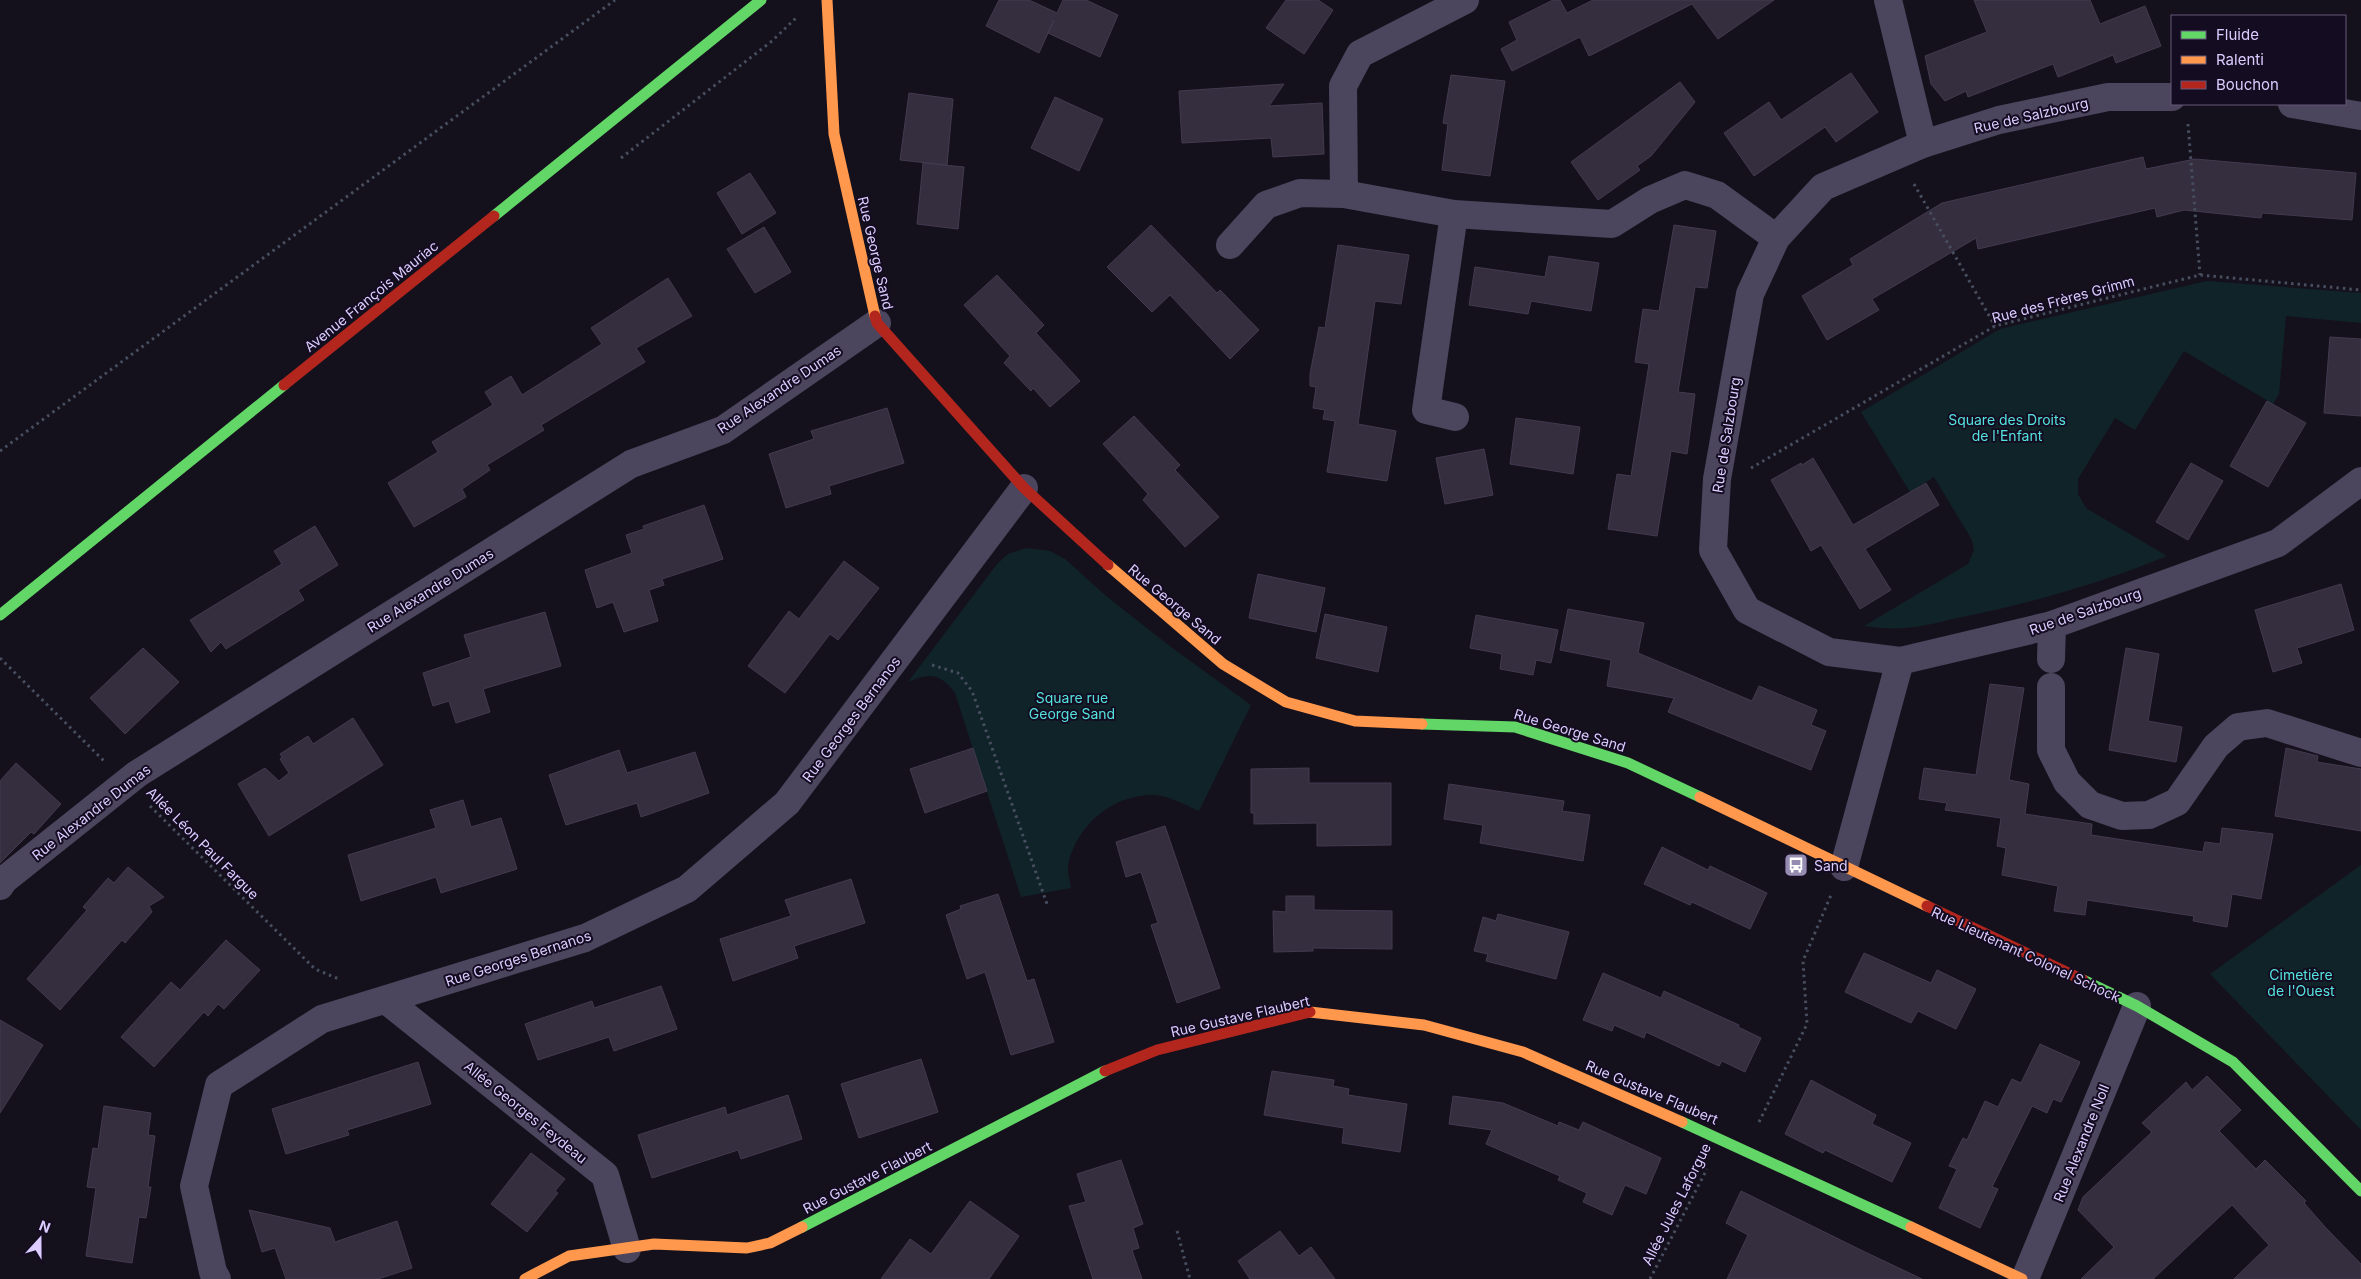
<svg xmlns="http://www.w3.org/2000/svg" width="2361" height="1279" viewBox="0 0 2361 1279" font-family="Inter,sans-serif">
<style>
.green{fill:#102329}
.building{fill:#342e3e;stroke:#433a50}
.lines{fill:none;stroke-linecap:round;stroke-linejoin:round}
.path{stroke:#474e5f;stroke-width:3;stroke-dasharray:2.5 4;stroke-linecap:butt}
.street{stroke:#4b455d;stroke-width:28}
.fast{stroke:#63d668;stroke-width:11}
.slow{stroke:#ff974d;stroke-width:11}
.jam{stroke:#b3261e;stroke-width:11}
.labels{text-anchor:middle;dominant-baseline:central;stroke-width:4;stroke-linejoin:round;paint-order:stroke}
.street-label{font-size:14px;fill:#dcccff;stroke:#140c21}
.park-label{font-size:14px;fill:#53e3de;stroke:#140c21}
.poi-label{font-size:14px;fill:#dcccff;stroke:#140c21;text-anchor:start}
</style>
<rect width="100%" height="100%" fill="#15111c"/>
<g class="green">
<path d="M2207,281L2361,293V323L2286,316L2279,394L2273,404L2184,351L2135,430L2115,418L2078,479V494L2086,508L2167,556C2101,583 2032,603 1962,617C1923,626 1905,632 1864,626L1968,564L1974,550L1972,540L1934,477L1910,492L1861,412L2000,329Z"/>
<path d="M1026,548L1050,551L1065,559L1105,595L1171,647L1251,705L1199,811C1185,805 1170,796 1155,795C1113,794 1077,824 1068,865C1067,871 1070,881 1071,888L1021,897L955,693C941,674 929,672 908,682L997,564L1008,554Z"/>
<path d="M2361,865V1130L2210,974Z"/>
</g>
<g class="building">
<path d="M999,0H1029L1057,13L1063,0H1086L1118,15L1100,57L1048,33L1054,20L1039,53L986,26Z"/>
<path d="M1286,0H1318L1333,10L1304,54L1266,28Z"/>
<path d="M1553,0H1560L1567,13L1593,0H1774L1718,39L1692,4L1589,56L1580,37L1512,71L1501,49L1517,40L1509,22Z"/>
<path d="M1974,0H2090L2100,24L2145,6L2161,46L2116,63L2113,55L2058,77L2053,64L1968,97L1966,91L1945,101L1931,84L1925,56L1987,32Z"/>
<path d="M1851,73L1878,112L1836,142L1825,127L1754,176L1724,133L1769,102L1781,120Z"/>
<path d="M1451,75L1505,81L1490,176L1442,170L1448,124L1443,123Z"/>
<path d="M1680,82L1695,102L1651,156L1637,166L1640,170L1598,200L1571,162Z"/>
<path d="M1284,84L1269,106L1322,103L1324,154L1273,157L1271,138L1182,143L1179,91Z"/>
<path d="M909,93L953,99L947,165L900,160Z"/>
<path d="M1055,97L1103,119L1079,171L1031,148Z"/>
<path d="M2143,157L2146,169L2195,159L2356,173L2352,220L2262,213L2261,218L2184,210L2157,217L2155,208L1978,249L1976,238L1872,299L1879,310L1827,340L1802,296L1853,265L1850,259L1942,203Z"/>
<path d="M923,163L964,167L958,229L917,224Z"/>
<path d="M750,173L776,213L742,234L717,193Z"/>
<path d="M1151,225L1217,293L1220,290L1259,330L1230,359L1170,295L1152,312L1107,267Z"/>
<path d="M1674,225L1716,231L1707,288L1695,287L1678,392L1695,394L1687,454L1671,451L1657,536L1608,529L1617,474L1631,476L1649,364L1635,362L1643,309L1659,311Z"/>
<path d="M764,227L791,272L755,293L727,249Z"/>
<path d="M1338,245L1409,255L1401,304L1375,301L1358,424L1396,431L1387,481L1327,472L1335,421L1323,419L1325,410L1313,408L1316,387L1310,386V374L1319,327L1325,328Z"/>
<path d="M1549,256L1599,263L1591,311L1531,301L1528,314L1469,305L1475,267L1545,277Z"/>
<path d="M997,275L1044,325L1036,333L1080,381L1050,407L1033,388L1031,391L1004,363L1010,356L964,305Z"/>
<path d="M668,278L692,316L636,348L645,362L541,425L544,430L487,465L490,470L462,489L466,497L414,527L388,483L438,452L432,442L493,405L485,392L511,376L522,395L602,344L591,328Z"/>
<path d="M2330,337L2361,339V416L2324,413Z"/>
<path d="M2267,401L2306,423L2268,487L2230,466Z"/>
<path d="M887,408L904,463L829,486L831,494L786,508L769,454L814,439L811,431Z"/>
<path d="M1134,416L1180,465L1175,470L1219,517L1185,547L1143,500L1148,494L1103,444Z"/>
<path d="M1516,418L1580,427L1573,474L1510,464Z"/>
<path d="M1484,449L1493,495L1445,504L1436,458Z"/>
<path d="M1813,458L1853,525L1926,483L1939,505L1865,549L1891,590L1860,609L1821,545L1811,551L1771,480L1801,463L1802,465Z"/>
<path d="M2191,463L2223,481L2188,540L2156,522Z"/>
<path d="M704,505L723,559L662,579L664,585L649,590L658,621L624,632L613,602L597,608L585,570L632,553L626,535L644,529L643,526Z"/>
<path d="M315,526L338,565L298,590L304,600L226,649L221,642L211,652L190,620L282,564L274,551Z"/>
<path d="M844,561L879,588L838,640L830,634L785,693L748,666L789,611L799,619Z"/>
<path d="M1258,574L1325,588L1316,632L1249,618Z"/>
<path d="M2341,584L2354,630L2297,648L2302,663L2273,672L2255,610Z"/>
<path d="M1568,609L1644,623L1638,653L1752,701L1759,686L1817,710L1811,725L1826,731L1811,770L1668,712L1674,698L1607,686L1611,660L1560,650Z"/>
<path d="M545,612L561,666L483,689L490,712L456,723L449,701L433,706L423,673L471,657L464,635Z"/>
<path d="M1325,614L1387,627L1378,672L1316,658Z"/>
<path d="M1476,615L1558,630L1551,663L1536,660L1533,675L1500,669L1502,654L1470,648Z"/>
<path d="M143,648L179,682L125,734L90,698Z"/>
<path d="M2126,648L2159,654L2148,721L2182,727L2176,762L2109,750Z"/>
<path d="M1990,684L2024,688L2009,780L2029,784L2025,814L2092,824L2091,835L2203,852L2205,842L2220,844L2222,828L2273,834L2261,899L2232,894L2227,927L2193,921L2194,916L2087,900L2085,915L2054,911L2058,886L2002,875L2006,848L1997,846L2001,818L1945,810L1947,803L1919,799L1924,768L1976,775Z"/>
<path d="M353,718L383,765L269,836L238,784L265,768L279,781L289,773L280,759L282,757L280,754L308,736L313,744Z"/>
<path d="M973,748L987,791L925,813L910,769Z"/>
<path d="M2286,748L2318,756L2317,762L2361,769V831L2275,816Z"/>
<path d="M619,750L627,773L695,752L709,793L641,817L637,803L566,825L549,775Z"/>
<path d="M16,763L61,804L34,834L31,832L0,863V781Z"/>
<path d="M1309,768V783H1391V845L1317,846V823L1254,824V813H1251V769Z"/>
<path d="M1449,784L1564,801L1562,811L1590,815L1583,861L1480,843L1483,825L1444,819Z"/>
<path d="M463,800L471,827L501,818L517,869L441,893L436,877L361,901L348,855L436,828L430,810Z"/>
<path d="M1165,826L1220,988L1177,1003L1151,925L1158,923L1141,872L1126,877L1116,842Z"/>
<path d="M1662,847L1708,870L1710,866L1767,893L1750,929L1692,902L1690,905L1644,884Z"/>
<path d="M128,867L164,897L149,906L152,912L125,943L122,940L60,1010L27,979L87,910L83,907L108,878L114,883Z"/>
<path d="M851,879L865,923L794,946L798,958L733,981L720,939L791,916L785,900Z"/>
<path d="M998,894L1027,981L1034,979L1054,1042L1011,1055L985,972L967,979L946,915L961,909L960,906Z"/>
<path d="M1286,896H1314V910L1392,911V949L1313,948V951L1274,952L1273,911L1286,912Z"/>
<path d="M1498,914L1569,932L1556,979L1486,961L1488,954L1474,951L1483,917L1496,921Z"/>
<path d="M226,940L260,970L224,1009L218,1004L208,1016L204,1012L154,1067L121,1037L171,982L180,990Z"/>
<path d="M1864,953L1931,983L1937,970L1976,989L1956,1029L1918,1011L1911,1023L1845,992Z"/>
<path d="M1603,973L1661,998L1664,991L1739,1025L1738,1027L1761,1038L1745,1072L1722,1061L1719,1066L1646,1032L1644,1038L1614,1025L1612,1031L1583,1020Z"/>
<path d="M661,986L677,1029L614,1051L609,1037L538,1060L525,1024L592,1001L594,1008Z"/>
<path d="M0,1020L43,1045L0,1113Z"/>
<path d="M2040,1044L2080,1062L2061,1102L2053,1099L2047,1113L2032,1106L1992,1187L1998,1189L1980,1228L1939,1208L1957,1169L1949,1166L1963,1138L1967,1140L1985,1101L1998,1107L2012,1079L2021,1083Z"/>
<path d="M921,1059L938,1112L859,1138L841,1084Z"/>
<path d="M418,1062L431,1104L347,1130L349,1135L286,1154L272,1109Z"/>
<path d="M1272,1071L1334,1080L1333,1086L1349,1089L1348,1095L1407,1104L1400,1152L1342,1143L1344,1128L1264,1115Z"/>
<path d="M2207,1076L2241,1110L2219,1131L2256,1169L2265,1160L2306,1201L2304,1203L2326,1228L2361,1264V1279H2234L2269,1245L2232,1205L2153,1279H2081L2114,1247L2078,1210L2083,1197L2152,1132L2142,1123L2186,1082L2192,1090Z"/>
<path d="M1811,1080L1876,1115L1872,1124L1911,1143L1892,1182L1825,1150L1823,1153L1785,1134Z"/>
<path d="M788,1095L802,1139L741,1159L738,1150L652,1178L638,1135L725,1107L727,1115Z"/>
<path d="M1453,1096L1503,1103L1558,1126L1559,1122L1579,1130L1583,1122L1661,1158L1646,1194L1625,1185L1612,1215L1583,1202L1587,1193L1558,1180L1560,1176L1486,1144L1492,1130L1449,1124Z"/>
<path d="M104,1106L151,1113L148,1135L155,1136L148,1187H151L146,1218L139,1217L132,1263L86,1256L96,1188L87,1187L93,1148L98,1149Z"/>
<path d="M531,1153L565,1179L555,1191L558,1193L527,1232L491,1204Z"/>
<path d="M1121,1160L1143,1224L1133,1228L1139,1248L1132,1250L1142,1279H1093L1069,1206L1086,1202L1077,1174Z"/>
<path d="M1741,1191L1865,1252L1922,1279H1727L1748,1235L1726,1223Z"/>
<path d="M970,1201L1019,1236L989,1279H881L910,1239L931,1254Z"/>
<path d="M249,1210L330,1228L335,1242L397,1221L412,1268L378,1279H286L275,1248L262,1252Z"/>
<path d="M1280,1231L1299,1256L1311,1247L1335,1279H1250L1238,1261Z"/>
</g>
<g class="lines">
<g class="path">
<path d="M2188,124L2200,275"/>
<path d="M621,158L772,41L796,18"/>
<path d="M1914,184L1995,326"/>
<path d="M0,451L615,0"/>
<path d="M1751,468L1995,326L2200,275L2361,290"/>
<path d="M0,658L104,761"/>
<path d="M932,665L958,673L972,691L1047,904"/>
<path d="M150,806L315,969L339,979"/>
<path d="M1759,1122L1807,1024L1803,961L1831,895"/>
<path d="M1177,1231L1190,1279"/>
<path d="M1650,1279L1707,1169"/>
</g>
<g class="street">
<path d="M1888,0L1923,144"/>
<path d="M2172,97H2108L1999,120L1923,144L1823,187L1776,238L1750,294L1717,479L1713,550L1747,610L1829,652L1900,661L2052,625L2278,543L2361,481"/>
<path d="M2292,104L2361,116"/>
<path d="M1344,194L1343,86L1360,54L1465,0"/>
<path d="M1454,214L1426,410L1455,417"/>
<path d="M1230,245L1266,205L1300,193L1344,194L1454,214L1612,224L1650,200L1685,185L1717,195L1776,238"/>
<path d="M2051,659L2052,625"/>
<path d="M2051,687V750L2067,782L2090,805L2122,816L2149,815L2177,802L2216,746L2238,727L2267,723L2361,753"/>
<path d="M1844,867L1900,661"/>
<path d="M0,886L4,880L137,774L631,464L723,430L877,323"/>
<path d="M386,1000L605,1175L627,1249"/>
<path d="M217,1279L213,1272L194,1186L219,1085L322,1019L585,938L687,889L787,803L1024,488"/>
<path d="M2025,1279L2137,1006"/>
</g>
<g class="fast">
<path d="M494,216L761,0"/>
<path d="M0,615L284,385"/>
<path d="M1422,724L1515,727L1628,763L1700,797"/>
<path d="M2083,980L2137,1006L2233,1062L2361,1191"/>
<path d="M1682,1122L1911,1227"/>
<path d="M802,1227L1105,1071"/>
</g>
<g class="slow">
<path d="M827,0L834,134L875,316"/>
<path d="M1108,565L1223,664L1286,702L1355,721L1422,724"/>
<path d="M1700,797L1927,906"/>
<path d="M1310,1012L1424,1025L1523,1052L1682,1122"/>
<path d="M1911,1227L2022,1279"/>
<path d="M525,1279L569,1256L654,1244L747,1248L770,1243L802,1227"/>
</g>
<g class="jam">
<path d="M875,316L877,323L1024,488L1108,565"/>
<path d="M284,385L494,216"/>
<path d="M1927,906L2083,980"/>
<path d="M1105,1071L1157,1050L1310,1012"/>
</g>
</g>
<defs>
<g id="bus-square" transform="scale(1.25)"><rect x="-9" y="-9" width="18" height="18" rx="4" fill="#968bb0" stroke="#140c21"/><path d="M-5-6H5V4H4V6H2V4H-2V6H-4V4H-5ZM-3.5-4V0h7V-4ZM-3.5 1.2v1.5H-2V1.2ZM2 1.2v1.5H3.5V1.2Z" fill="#fff"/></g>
</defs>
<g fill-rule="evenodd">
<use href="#bus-square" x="1796" y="865"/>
</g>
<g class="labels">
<g class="street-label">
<text transform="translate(2031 115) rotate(-13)">Rue de Salzbourg</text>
<text transform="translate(876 253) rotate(77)">Rue George Sand</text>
<text transform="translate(371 296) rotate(-39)">Avenue François Mauriac</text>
<text transform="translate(2063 299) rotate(-15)">Rue des Frères Grimm</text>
<text transform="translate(779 389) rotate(-34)">Rue Alexandre Dumas</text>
<text transform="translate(1726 435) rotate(-81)">Rue de Salzbourg</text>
<text transform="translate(430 590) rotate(-32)">Rue Alexandre Dumas</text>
<text transform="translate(1175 604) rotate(40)">Rue George Sand</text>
<text transform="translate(2085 611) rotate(-19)">Rue de Salzbourg</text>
<text transform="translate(851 719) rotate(-53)">Rue Georges Bernanos</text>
<text transform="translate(1570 730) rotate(17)">Rue George Sand</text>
<text transform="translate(91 812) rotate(-38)">Rue Alexandre Dumas</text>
<text transform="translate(203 843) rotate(45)">Allée Léon Paul Fargue</text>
<text transform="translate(2026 954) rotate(25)">Rue Lieutenant Colonel Schock</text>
<text transform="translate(518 958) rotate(-18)">Rue Georges Bernanos</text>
<text transform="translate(1240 1016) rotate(-13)">Rue Gustave Flaubert</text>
<text transform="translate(1652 1092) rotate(23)">Rue Gustave Flaubert</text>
<text transform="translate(526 1112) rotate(39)">Allée Georges Feydeau</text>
<text transform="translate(2081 1143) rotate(-68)">Rue Alexandre Noll</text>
<text transform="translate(867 1177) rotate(-27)">Rue Gustave Flaubert</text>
<text transform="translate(1676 1204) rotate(-63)">Allée Jules Laforgue</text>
</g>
<g class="park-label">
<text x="2007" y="419">Square des Droits<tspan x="2007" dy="16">de l'Enfant</tspan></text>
<text x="1072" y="697">Square rue<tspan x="1072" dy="16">George Sand</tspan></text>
<text x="2301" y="974">Cimetière<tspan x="2301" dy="16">de l'Ouest</tspan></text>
</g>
<g class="poi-label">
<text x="1814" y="865">Sand</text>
</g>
</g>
<rect x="2171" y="15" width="175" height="90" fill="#140c21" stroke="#64597a"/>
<rect x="2181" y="31" width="25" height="8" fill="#63d668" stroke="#64597a"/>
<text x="2216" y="40" font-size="15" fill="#dcccff">Fluide</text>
<rect x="2181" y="56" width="25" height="8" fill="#ff974d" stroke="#64597a"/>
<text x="2216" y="65" font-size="15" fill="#dcccff">Ralenti</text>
<rect x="2181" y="81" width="25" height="8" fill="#b3261e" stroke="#64597a"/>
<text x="2216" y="90" font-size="15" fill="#dcccff">Bouchon</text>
<g transform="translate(40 1239) rotate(21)" stroke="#140c21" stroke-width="4" paint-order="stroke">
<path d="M0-4L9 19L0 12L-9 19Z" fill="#dcccff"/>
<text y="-8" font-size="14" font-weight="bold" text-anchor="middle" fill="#dcccff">N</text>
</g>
</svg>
